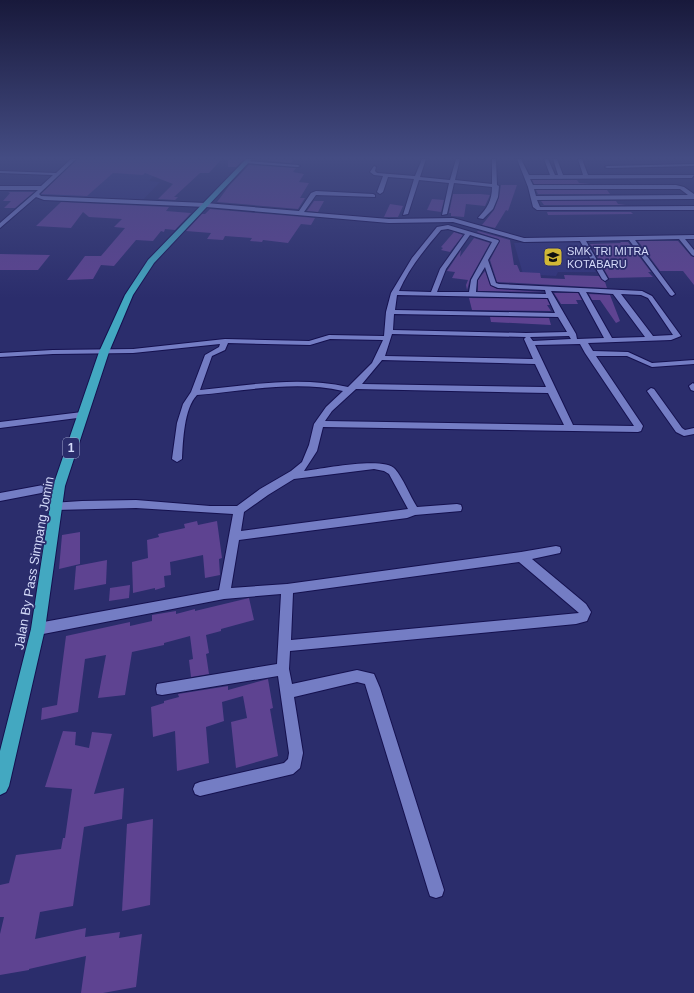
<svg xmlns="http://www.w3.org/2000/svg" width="694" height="993" viewBox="0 0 694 993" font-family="Arial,sans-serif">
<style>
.built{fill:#31337a}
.building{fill:#5e4391}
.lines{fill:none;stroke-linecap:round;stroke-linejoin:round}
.street-casing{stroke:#15114f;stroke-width:2}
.highway-casing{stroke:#15114f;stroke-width:2}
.street{fill:#747dc4;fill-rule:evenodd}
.highway{fill:#43a8c1;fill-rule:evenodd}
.labels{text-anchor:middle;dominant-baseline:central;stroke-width:3.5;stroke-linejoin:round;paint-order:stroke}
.far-poi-label{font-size:11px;fill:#d5dbfa;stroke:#2b2d6c;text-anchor:start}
.shield{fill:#2b2d6c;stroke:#a2a7cf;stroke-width:1}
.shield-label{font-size:12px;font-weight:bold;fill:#d5dbfa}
.street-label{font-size:13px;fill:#d5dbfa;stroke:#2b2d6c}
</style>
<rect width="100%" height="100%" fill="#2b2d6c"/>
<g class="built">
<path d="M158,171L149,181L160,182L142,201L40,195L59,180L88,172Z"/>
<path d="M579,242L596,272H558L556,276L523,274L514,243Z"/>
</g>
<g class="building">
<path d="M77,159L206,160L207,159L221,160L209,173H200L174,197H178L175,200L158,199L173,184L145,173L143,175L113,173L87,196L41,194Z"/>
<path d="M228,159H244L236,167H228Z"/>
<path d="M253,159H270L293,160L291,163Z"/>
<path d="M249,165L296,168L293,172L304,174L299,182L309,183L300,198H305L298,209L217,202L229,186Z"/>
<path d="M532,180H577L579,183L590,184H534Z"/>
<path d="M501,185H517L508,211L506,210L495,228L482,225L494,210L499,197Z"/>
<path d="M536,190H607L610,194H538Z"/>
<path d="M10,192H34L15,208H4L11,201H3L10,193H8Z"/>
<path d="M453,194H480L490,195L485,206L466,204L464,217L451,216V213H449Z"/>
<path d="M432,199L444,200L441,212L427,210Z"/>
<path d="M314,201H324L318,212L307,211Z"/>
<path d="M541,201H616L618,204L626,205H544Z"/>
<path d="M61,202L169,207L166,211L191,213L175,230L165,229L164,232L161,231L153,241L136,240L114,266L101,265L93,279L67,280L85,256H101L125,228L114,227L122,219L89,217L83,212L71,228L36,226Z"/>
<path d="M390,204L403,206L398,217H384Z"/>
<path d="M210,209L315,218L311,225L301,224L288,243L263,240L262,242L250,241L252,238L225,236L223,240L207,239L211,233L186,231L202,214H205Z"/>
<path d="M547,212H631L633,214L548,215Z"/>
<path d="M478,231L510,240L514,265H517L520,272L540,273L541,278L565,279L564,275L599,276L605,282L607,288L497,282L490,260L500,241L498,239L477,232Z"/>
<path d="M454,232L463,235L450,252L441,250L443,248L441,247Z"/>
<path d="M474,238L490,243L470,279L467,290L466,285L468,280L452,278L455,272L447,271L461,250L460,257Z"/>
<path d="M638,241H678L691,256L694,257V285L683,271H660Z"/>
<path d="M620,242H628L651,272H648L653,277L609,278L590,244L621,243Z"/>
<path d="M0,254L50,255L38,270H0Z"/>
<path d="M485,271L490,285L497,289L544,292L478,291V280Z"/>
<path d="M554,293H578L582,300H576L578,304H561Z"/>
<path d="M589,294L610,295L620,321L616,323L600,300H592Z"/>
<path d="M469,298L547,299L550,305H547L551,311L472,310Z"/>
<path d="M490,317L549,318L551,325L491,322Z"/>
<path d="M197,521L198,525L217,521L222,558L219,559L220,575L205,578L203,555L170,562L171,575L164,576L165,587L155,590V588L133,593L132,562L148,558L147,540L159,537L158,534L185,528L184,524Z"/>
<path d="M80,532V564L59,569L62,535Z"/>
<path d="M107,560L106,584L74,590L76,566Z"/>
<path d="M130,585L129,598L109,601L110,588Z"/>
<path d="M249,598L254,620L221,629V631L206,635L209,653L206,654L209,674L191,677L189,660L193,659L190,636L164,643V645L132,652L125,695L98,698L106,655L85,659L78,712L41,720L42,708L57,705L66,636L130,622V626L152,621V615L176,611V614L195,609V611Z"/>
<path d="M268,679L273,708L270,709L278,756L236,768L231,722L247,718L243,696L222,702L224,721L206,727L209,763L177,771L175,731L153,737L151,707L164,703V701L179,697L178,694L228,686V690Z"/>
<path d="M63,731L76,732L75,745L89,748L92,732L112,734L94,794L124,788L122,819L84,827L73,906L40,912L35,939L86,928L85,937L120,932L119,938L142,934L136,987L103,993H81L86,956L29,969V970L0,975V934L4,917H0V885L9,883L16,855L61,849L63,838H65L72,789L45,787Z"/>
<path d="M153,819L150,905L122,911L127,824Z"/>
</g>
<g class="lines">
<g class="street-casing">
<g id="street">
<path d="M71,159H76L39,194L41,196L206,203L299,211L311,193L316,191L373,194L375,195V197L316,195L304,212L389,219L453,218L524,238L694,235V239H685L694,250V256L692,255L679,239L635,240L675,294L672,296L670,295L629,240L586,241L608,279L605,281L602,279L580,241L524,242L453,222L389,223L206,207L44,200L36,197L0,228V223L38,190H0V186H41L53,175L0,173V171L56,173Z"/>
<path d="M422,159H426L420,177L450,180L456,159H460L455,180L492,184V159H496L497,185L499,186L498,197L493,209L483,219L478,218C487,208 492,201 492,187L454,183L447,214L442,215L449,183L419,180L408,214L403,215L414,179L388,177L383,192L380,194L377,192L383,176L374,175L370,172L374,166L376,167L375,171L377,173L415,176Z"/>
<path d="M517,159H521L529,175H550L544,159H548L555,175H558L553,159H557L563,175H583L578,159H582L588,175H694L692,178L530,179L533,185H676L684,187L694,194V199L537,200L540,207L694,206V210H537L533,207L528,187ZM534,189H680L688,195L536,196Z"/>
<path d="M247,161L298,165L300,166L298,167L245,163Z"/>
<path d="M694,164V166L607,168L605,167L607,166Z"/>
<path d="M448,225L498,240L499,241L488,260L496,283L499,284L642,291L652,296L681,336L671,340L588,343L593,351L628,352L652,363L694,360V364L652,367L627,356H596L643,426L641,431L638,432L323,427L317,451L304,471C322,469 384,456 395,469C403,478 410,496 417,507L457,504L461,505L462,508L461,511L415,515L407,518L239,540L231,588L287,584L521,552L556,546L560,547L561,550L560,553L532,559L586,604L591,612L587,621L576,624L290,651L289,669L292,684L357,670L374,674L380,688L444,890L442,896L436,898L430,896L428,890L365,684L357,682L294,697L303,753L300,768L293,774L200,796L195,794L193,789L195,784L200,782L284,763L288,759L289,753L278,676L162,695L157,694L156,689L157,684L277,664L281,594L224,599L38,635L34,633L32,629L34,625L38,623L219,590L233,514L136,508L55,510L51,509L50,506L51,503L82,501L136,500L210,506H237L260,489L291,471L302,462L309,445L314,424L326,407L343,391C296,380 245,391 197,395C184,408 183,441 182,459L177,462L172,459L177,423L183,404L191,392L205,355L219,347L220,344L133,353L53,354L0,357V353L53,350L133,349L225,339L309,341L329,335L384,336L386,312L391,293L412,258L437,227ZM448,229L465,234L440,269L431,292L399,291C409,268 425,249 441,230ZM470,235L492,242L471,280L469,292H437L446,269ZM485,267L491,285L498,288L545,290L546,294L476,292L477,280ZM551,291L579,292L604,338L577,339L576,334ZM586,292L613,294L645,337L612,338ZM621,294L641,295L648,298L673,335L653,336ZM397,295L548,298L555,313L395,310ZM394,314L558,317L567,332L526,333L393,330ZM392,334L526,337L524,339L533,359L385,356ZM569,336L571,339L533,341L530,337ZM330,339L383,340L372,363L348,387C300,376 249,385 200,390L212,356L225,350L228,343L310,345ZM580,344L585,353L634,426L573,425L535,345ZM382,360L535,364L546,387L362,384ZM356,389L548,393L564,425L325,421L332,411ZM374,469L384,471L389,474L408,509L241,531L244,512L268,495L294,479ZM519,562L579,613L291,640L293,593Z"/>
<path d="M693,383L694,384V391L691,390L689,386Z"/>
<path d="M651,388L654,389L682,428L685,430L694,428V434L684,436L676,432L647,391Z"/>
<path d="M82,412L85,413L86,415L85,417L0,428V422Z"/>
<path d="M59,482L62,483L64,486L62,489L0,501V493Z"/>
</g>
</g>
<g class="highway-casing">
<path id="highway" d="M246,159H252L154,263L133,295L109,352L65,486L45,629L9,786L6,792L0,795V751L31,629L53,486L99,352L125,295L148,260Z"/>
</g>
<use href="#street" class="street"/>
<use href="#highway" class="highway"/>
</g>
<linearGradient id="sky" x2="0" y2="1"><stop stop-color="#18193b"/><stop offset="0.53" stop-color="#444c83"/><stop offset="1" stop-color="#444c83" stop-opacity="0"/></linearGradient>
<rect width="694" height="298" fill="url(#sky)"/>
<defs>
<g id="school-square" transform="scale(1)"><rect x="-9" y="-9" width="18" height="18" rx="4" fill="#d1b736" stroke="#2b2d6c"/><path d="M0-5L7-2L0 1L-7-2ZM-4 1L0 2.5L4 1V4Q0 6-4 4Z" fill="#111"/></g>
</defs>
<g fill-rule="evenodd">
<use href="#school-square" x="553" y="257"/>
</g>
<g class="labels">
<g class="far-poi-label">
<text x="567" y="251">SMK TRI MITRA<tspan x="567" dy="13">KOTABARU</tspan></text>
</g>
<rect class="shield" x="63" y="438" width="16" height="20" rx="3"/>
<g class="shield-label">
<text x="71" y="448">1</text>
</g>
<g class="street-label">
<text transform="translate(34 563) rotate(-80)">Jalan By Pass Simpang Jomin</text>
</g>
</g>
</svg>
